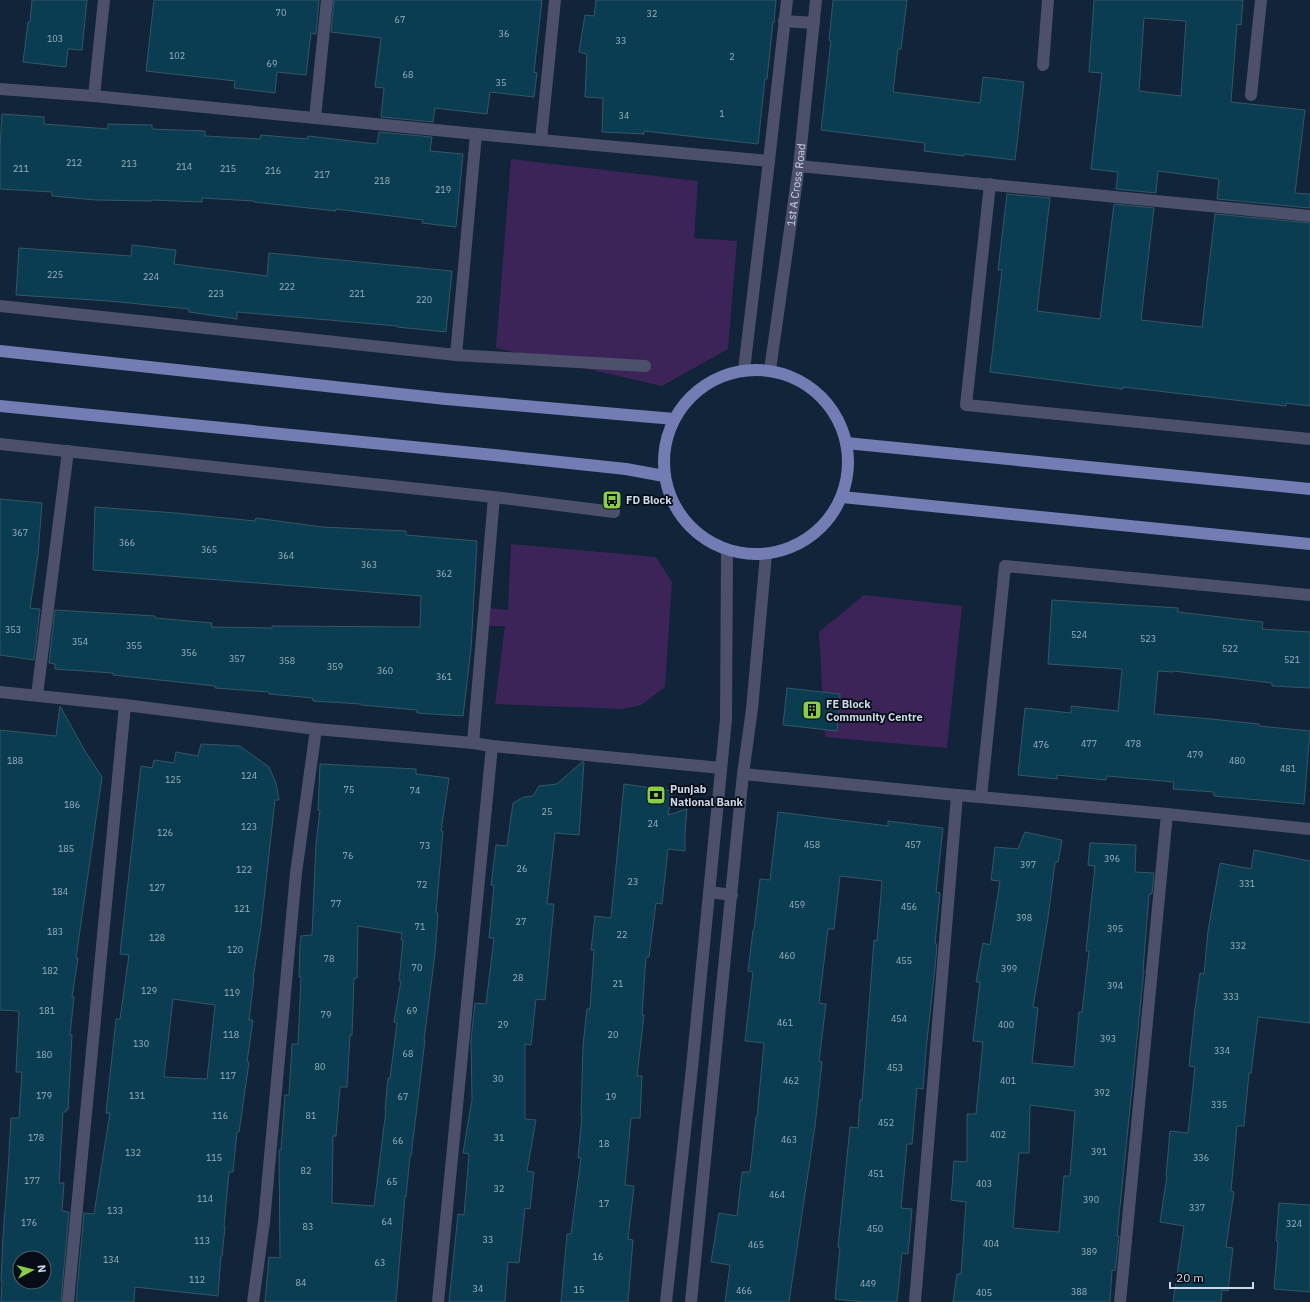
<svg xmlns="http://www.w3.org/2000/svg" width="1310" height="1302" viewBox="0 0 1310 1302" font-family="'IBM Plex Sans',sans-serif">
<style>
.green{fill:#3c2459}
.building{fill:#0a3d51;stroke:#355666;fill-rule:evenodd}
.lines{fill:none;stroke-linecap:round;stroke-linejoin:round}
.minor{stroke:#4c506b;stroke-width:12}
.major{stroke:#747cb4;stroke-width:12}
.labels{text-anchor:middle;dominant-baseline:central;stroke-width:3.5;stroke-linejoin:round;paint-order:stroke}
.number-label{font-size:9px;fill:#9cb1c1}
.street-label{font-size:11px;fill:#ccd8e6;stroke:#060d16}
.poi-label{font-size:11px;font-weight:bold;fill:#ccd8e6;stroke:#060d16;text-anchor:start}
</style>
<rect width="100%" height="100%" fill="#112439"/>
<g class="green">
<path d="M511,159L698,181L694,238L737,241L728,349L662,386L496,348Z"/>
<path d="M511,544L656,557L672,582L665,687L641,705L622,709L495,704L505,626H485L487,608L508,610Z"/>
<path d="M864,595L962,606L947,748L825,737L819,632Z"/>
</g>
<g class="building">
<path d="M32,0H87L82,50L68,49L66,67L23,62L28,22H30Z"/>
<path d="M154,0H319L316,34L311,33L306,75L277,72L275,93L234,88L235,81L146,71Z"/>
<path d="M334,0H542L534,72L537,73L534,97L490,92L487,114L435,108L433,122L381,117L384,88L375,87L381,38L331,32Z"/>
<path d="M596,0H776L774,23L773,22L767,79H765L758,144L644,131V134L602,132L603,98L585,97L587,54L579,52L585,15L594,16Z"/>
<path d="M833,0H907L901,49H898L893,92L980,103L983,77L1024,82L1015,160L964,154V156L924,151L925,143L821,130L831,41L829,40Z"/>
<path d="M1094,0H1243L1241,25L1237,24L1231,102L1305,110L1295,193L1310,194V208L1217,199L1219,179L1158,171L1156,193L1116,189L1118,172L1091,169L1102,73L1089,72ZM1144,18L1186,21L1181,96L1139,91Z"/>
<path d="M2,114L44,117V124L108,129V124L152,125V129L205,131V136L260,139L261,135L307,139L308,136L377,144L379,132L432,137L430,151L463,154L456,227L422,223L423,220L336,209V211L254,202V201L202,198V202L151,200V201L96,200L52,196V192L0,189V147Z"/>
<path d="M1007,194L1050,198L1037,311L1100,319L1114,204L1154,208L1141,320L1202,327L1215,214L1310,223V406L1286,403V406L1123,387V389L990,372L1002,270H998Z"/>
<path d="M132,245L176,250L174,264L267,276L269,253L452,271L446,332L397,327V326L237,312V319L189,312V309L109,301L16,295L19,248L131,256Z"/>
<path d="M0,499L42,503L38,555L30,608L40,609L34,660L0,655Z"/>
<path d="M95,507L176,513L255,521L256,518L322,527L406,531V535L477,541L471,649L463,716L417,713V710L361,705V704L313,701V698L269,694V692L215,688V686L113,675V673L55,669V664L49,663L55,610L155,616V618L212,623L211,627L272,628V626L420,627L421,596L93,570Z"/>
<path d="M1052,600L1178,608V612L1263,622L1262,629L1310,632V688L1272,686V683L1173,671V672L1158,671L1154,714L1211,719L1259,724V726L1310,731L1304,804L1214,796V792L1173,789L1174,782L1107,776L1106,780L1057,775V779L1018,775L1025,708L1071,713V706L1118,711L1122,669L1048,664Z"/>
<path d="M787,688L840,694L837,731L783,725Z"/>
<path d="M60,706L85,751L102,777L76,958H78L72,997H74L70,1035H72L68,1110L66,1109V1112H63L59,1183H64L62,1211L69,1212L61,1302H1L2,1281H1L3,1237L8,1171L11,1118H19L22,1072H16L19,1011L0,1010V730L56,736ZM20,1258H44V1282H20Z"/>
<path d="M201,744L240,746L269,767L276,783L279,800H275L261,926L253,979H254L249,1020H253L247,1062H249L239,1132H237L233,1172H229L224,1226L225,1227L222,1256H221L218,1296L135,1287L134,1302H76L84,1213L94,1214L110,1113H106L116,1019H120L129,955L120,954L141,766L152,768L154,760L174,763L176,752L198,756ZM173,999L215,1005L207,1079L164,1077Z"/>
<path d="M582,762H584L579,835L555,833L547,904H554L545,1000L536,999L531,1045L525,1044V1119L536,1120L527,1171L534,1172L530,1209L525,1208L519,1263L508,1262L505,1302H449L458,1214L464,1215L469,1154L463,1153L472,1100L471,1040L475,1003L486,1004L494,938H489L494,885H491L496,845L507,846L513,803L524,797L533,796L539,786L557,784Z"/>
<path d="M320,764L416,769V774L449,778L441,831H443L436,913H438L435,954L424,1040H425L417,1107L411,1156H410L406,1197L405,1196L396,1302H265L269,1257L280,1258L279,1150H281L285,1095H289L292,1044H298L301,977H299L300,947L301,936L312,935L316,844L320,810H318ZM358,926L402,933L401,940H403L399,981H401L394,1022L397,1023L390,1078H388L385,1110H386L374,1206L332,1203L333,1136H336L340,1087H347L350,1035H352L354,978H357Z"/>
<path d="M624,784L673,791L668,815L687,809L685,832V851L668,849L662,904L656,903L649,957H646L642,1015H644L637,1076H642L640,1118H631L625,1185L634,1186L628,1239L633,1240L628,1302H561L567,1234H571L581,1158H578L582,1116H581L583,1046L587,1009H590L594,950H591L595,916L611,918Z"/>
<path d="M778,812L888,826V821L943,828L936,892L940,893L935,944H937L936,958L926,1050L923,1089L917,1088L912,1144H907L901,1208L912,1209L908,1254L902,1253L897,1302H865L835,1299L840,1247H838L850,1127L858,1128L860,1100H862L874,940L877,941L882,881L840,876L834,929H828L819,1003L826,1004L819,1061L822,1062L815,1126L789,1302H725L730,1265L711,1262L719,1213L737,1216L742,1172H750L756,1117H757L764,1043L745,1041L753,972L748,971L753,930H754L760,879L770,880Z"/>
<path d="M1025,832L1062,840L1058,862H1055L1048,918L1033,1007L1038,1008L1032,1063L1074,1067L1079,1012H1082L1089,951H1086L1095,866L1088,865L1090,843L1136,845L1135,872L1154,873L1152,894H1149L1143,970H1144L1117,1236H1119L1115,1271L1112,1270L1110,1302H953L957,1274H961L966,1202L951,1200L954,1161L967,1162V1114H976L983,1042L973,1041L980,982H976L983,943L990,945L1000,881L991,880L995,847L1018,849ZM1030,1105L1075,1111L1070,1176H1064L1059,1232L1013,1228L1019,1153H1029Z"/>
<path d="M1254,850L1310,861V1023L1258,1017L1251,1073H1249L1244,1126H1237L1231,1191L1234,1192L1226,1247L1233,1248L1228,1291L1222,1290L1221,1302H1173L1184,1226L1160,1222L1167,1176H1166L1170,1131L1188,1133L1195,1067L1189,1066L1195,1009L1200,973L1204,974L1208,931L1220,863L1251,869Z"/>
<path d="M1279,1203L1310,1205V1292L1274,1289L1278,1242L1276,1241Z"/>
</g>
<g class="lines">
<g class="minor">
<path d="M784,21L814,23"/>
<path d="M1043,65L1048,0"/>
<path d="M0,89L94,96L476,134L769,161"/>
<path d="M1251,95L1261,0"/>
<path d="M94,96L104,0"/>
<path d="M315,118L327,0"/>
<path d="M541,140L555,0"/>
<path d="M799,166L1310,216"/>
<path d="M990,184L966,405L1310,439"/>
<path d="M0,306L456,355L645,366"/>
<path d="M456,355L476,134"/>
<path d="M744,370L769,161L787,0"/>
<path id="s1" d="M770,370L799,166L816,0"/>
<path d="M0,444L494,497L614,512"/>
<path d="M0,692L125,705L316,729L473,743L492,746L721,768"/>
<path d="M37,695L68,451"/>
<path d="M473,743L494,497"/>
<path d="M743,774L957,795L1167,814L1310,829"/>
<path d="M981,797L1005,566L1310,595"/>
<path d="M709,892L732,895"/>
<path d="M68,1302L125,705"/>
<path d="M253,1302L264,1222L296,873L316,729"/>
<path d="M438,1302L492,746"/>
<path d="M666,1302L692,1068L726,719L727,550"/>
<path d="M691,1302L743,774L752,709L766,555"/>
<path d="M915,1302L957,795"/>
<path d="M1120,1302L1167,814"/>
</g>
<g class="major">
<path d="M0,351L446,399L674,419"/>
<circle cx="756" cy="462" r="92"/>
<path d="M0,406L504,456L626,469L664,476"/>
<path d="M846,443L1310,489"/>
<path d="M842,497L1310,544"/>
</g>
</g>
<defs>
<g id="bus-square" transform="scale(1)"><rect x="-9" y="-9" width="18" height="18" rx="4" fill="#8ace48" stroke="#060d16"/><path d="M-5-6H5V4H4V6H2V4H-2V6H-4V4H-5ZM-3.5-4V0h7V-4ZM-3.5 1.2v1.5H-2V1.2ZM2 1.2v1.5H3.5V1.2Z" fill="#111"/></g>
<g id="building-square" transform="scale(1)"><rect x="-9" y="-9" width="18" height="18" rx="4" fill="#8ace48" stroke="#060d16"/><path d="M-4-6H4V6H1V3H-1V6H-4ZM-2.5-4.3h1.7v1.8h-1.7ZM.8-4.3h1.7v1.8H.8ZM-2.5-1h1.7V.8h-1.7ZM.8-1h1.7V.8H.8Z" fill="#111"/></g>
<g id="bank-square" transform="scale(1)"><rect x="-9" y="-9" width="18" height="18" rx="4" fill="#8ace48" stroke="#060d16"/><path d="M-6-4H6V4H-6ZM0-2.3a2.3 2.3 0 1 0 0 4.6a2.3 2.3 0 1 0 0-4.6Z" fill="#111"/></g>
</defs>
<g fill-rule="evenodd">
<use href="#bus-square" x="612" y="500"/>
<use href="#building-square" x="812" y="710"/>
<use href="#bank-square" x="656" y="795"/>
</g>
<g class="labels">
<g class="number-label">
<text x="281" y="12">70</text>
<text x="652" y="13">32</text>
<text x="400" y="19">67</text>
<text x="504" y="33">36</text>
<text x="55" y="38">103</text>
<text x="621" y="40">33</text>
<text x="177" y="55">102</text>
<text x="732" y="56">2</text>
<text x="272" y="63">69</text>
<text x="408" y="74">68</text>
<text x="501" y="82">35</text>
<text x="722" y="113">1</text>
<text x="624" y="115">34</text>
<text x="74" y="162">212</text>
<text x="129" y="163">213</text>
<text x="184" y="166">214</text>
<text x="21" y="168">211</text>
<text x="228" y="168">215</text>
<text x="273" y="170">216</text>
<text x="322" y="174">217</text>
<text x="382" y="180">218</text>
<text x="443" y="189">219</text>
<text x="55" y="274">225</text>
<text x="151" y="276">224</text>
<text x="287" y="286">222</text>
<text x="216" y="293">223</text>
<text x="357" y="293">221</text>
<text x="424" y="299">220</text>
<text x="20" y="532">367</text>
<text x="127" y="542">366</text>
<text x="209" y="549">365</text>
<text x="286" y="555">364</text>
<text x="369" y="564">363</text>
<text x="444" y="573">362</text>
<text x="13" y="629">353</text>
<text x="1079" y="634">524</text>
<text x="1148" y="638">523</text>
<text x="80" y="641">354</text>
<text x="134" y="645">355</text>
<text x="1230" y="648">522</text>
<text x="189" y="652">356</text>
<text x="237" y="658">357</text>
<text x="1292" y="659">521</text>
<text x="287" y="660">358</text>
<text x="335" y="666">359</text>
<text x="385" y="670">360</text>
<text x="444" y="676">361</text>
<text x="1089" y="743">477</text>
<text x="1133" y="743">478</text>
<text x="1041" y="744">476</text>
<text x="1195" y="754">479</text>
<text x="15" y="760">188</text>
<text x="1237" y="760">480</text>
<text x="1288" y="768">481</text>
<text x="249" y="775">124</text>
<text x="173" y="779">125</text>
<text x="349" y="789">75</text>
<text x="415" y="790">74</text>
<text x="72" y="804">186</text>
<text x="547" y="811">25</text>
<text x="653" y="823">24</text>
<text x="249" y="826">123</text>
<text x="165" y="832">126</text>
<text x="812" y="844">458</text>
<text x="913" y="844">457</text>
<text x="425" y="845">73</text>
<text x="66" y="848">185</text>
<text x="348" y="855">76</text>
<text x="1112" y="858">396</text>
<text x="1028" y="864">397</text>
<text x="522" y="868">26</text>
<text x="244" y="869">122</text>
<text x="633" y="881">23</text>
<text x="1247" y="883">331</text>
<text x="422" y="884">72</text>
<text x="157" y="887">127</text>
<text x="60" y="891">184</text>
<text x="336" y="903">77</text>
<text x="797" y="904">459</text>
<text x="909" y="906">456</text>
<text x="242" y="908">121</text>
<text x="1024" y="917">398</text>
<text x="521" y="921">27</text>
<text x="420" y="926">71</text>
<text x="1115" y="928">395</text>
<text x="55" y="931">183</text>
<text x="622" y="934">22</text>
<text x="157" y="937">128</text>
<text x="1238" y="945">332</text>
<text x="235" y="949">120</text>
<text x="787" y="955">460</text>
<text x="329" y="958">78</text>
<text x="904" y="960">455</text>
<text x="417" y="967">70</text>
<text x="1009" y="968">399</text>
<text x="50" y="970">182</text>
<text x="518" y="977">28</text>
<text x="618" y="983">21</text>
<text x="1115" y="985">394</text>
<text x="149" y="990">129</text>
<text x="232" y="992">119</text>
<text x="1231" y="996">333</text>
<text x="47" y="1010">181</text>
<text x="412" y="1010">69</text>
<text x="326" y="1014">79</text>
<text x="899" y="1018">454</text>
<text x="785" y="1022">461</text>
<text x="503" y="1024">29</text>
<text x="1006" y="1024">400</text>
<text x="231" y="1034">118</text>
<text x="613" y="1034">20</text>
<text x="1108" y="1038">393</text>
<text x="141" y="1043">130</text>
<text x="1222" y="1050">334</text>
<text x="408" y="1053">68</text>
<text x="44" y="1054">180</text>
<text x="320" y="1066">80</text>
<text x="895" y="1067">453</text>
<text x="228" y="1075">117</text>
<text x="498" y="1078">30</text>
<text x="791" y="1080">462</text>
<text x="1008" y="1080">401</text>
<text x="1102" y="1092">392</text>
<text x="44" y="1095">179</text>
<text x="137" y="1095">131</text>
<text x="403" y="1096">67</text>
<text x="611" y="1096">19</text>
<text x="1219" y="1104">335</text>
<text x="220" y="1115">116</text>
<text x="311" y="1115">81</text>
<text x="886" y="1122">452</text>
<text x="998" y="1134">402</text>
<text x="36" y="1137">178</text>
<text x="499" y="1137">31</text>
<text x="789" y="1139">463</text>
<text x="398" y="1140">66</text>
<text x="604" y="1143">18</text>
<text x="1099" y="1151">391</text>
<text x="133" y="1152">132</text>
<text x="214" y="1157">115</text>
<text x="1201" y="1157">336</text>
<text x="306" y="1170">82</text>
<text x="876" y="1173">451</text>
<text x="32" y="1180">177</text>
<text x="392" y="1181">65</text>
<text x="984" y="1183">403</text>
<text x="499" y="1188">32</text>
<text x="777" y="1194">464</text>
<text x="205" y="1198">114</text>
<text x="1091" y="1199">390</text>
<text x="604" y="1203">17</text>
<text x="1197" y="1207">337</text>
<text x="115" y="1210">133</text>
<text x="387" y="1221">64</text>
<text x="29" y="1222">176</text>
<text x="1294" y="1223">324</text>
<text x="308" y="1226">83</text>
<text x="875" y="1228">450</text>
<text x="488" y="1239">33</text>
<text x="202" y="1240">113</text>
<text x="991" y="1243">404</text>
<text x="756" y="1244">465</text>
<text x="1089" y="1251">389</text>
<text x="598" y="1256">16</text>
<text x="111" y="1259">134</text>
<text x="380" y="1262">63</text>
<text x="197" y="1279">112</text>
<text x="301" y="1282">84</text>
<text x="868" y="1283">449</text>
<text x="478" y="1288">34</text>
<text x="579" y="1289">15</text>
<text x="744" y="1290">466</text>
<text x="1079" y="1291">388</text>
<text x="984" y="1292">405</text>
</g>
<g class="street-label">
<text stroke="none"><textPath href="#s1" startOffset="187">1st A Cross Road</textPath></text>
</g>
<g class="poi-label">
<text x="626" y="500">FD Block</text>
<text x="826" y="704">FE Block<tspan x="826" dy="13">Community Centre</tspan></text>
<text x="670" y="789">Punjab<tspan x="670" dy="13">National Bank</tspan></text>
</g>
</g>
<g transform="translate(32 1270) rotate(83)"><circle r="19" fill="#060d16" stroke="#555e69"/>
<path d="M0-3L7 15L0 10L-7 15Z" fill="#8ace48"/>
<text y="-6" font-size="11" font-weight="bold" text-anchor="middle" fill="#ccd8e6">N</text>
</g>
<path d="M1170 1282v6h83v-6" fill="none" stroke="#ccd8e6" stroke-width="2"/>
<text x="1176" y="1282" font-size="12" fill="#ccd8e6" stroke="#060d16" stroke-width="3" paint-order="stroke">20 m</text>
</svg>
